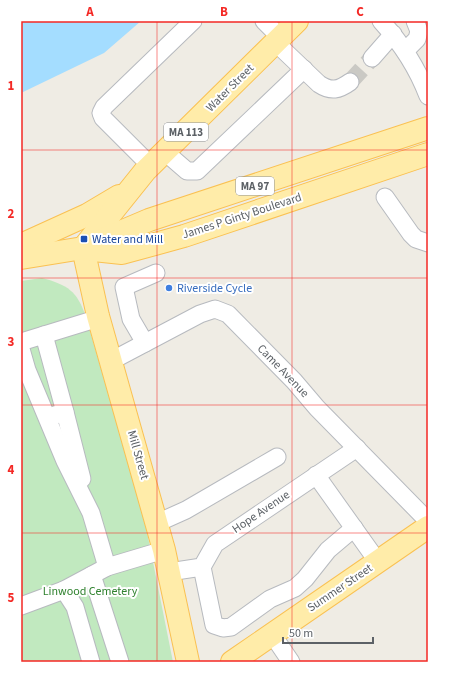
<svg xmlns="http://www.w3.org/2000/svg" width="449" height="683" viewBox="0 0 449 683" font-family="'Source Sans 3',sans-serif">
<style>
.green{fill:#c1e9bf}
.water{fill:#a4ddff}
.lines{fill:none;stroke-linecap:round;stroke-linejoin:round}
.minor-tunnel{stroke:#cac9c4;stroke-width:17;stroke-dasharray:17 8;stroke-linecap:butt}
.minor-casing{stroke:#b7babf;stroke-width:19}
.major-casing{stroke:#fac152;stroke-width:24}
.minor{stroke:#fff;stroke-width:17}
.major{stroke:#ffeca9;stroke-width:22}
.grid{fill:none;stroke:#f42925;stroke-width:1;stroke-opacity:0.55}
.transit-dot{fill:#1a4fb4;stroke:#fff;stroke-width:1.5}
.shop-dot{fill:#3f7fe0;stroke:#fff;stroke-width:1.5}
.labels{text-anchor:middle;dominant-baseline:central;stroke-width:4;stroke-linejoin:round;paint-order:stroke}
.shield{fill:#fff;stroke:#8d9094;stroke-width:1}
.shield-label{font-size:11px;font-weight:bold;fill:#5c6166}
.street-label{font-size:12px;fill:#5c6166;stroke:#fff}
.transit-label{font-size:12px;fill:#164399;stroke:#fff;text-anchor:start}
.shop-label{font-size:12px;fill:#366cbe;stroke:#fff;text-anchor:start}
.park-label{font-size:12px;fill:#30822f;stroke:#fff}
.neatline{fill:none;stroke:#f42925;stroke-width:1.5}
.grid-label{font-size:13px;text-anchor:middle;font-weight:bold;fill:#f42925}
</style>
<rect width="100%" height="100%" fill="#efece4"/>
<path class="green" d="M42,278C68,285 77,291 86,317L145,522L173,662H21V281Z"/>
<path class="water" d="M21,21H141L104,53L21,93Z"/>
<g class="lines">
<path class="minor-tunnel" d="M350,82L372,58"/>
<g class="minor-casing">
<g id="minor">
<path d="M264,21L280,37"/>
<path d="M381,21C402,44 417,67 428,96"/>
<path d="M275,42L319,84C331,92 339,90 350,82"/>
<path d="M405,51L417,39L419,31L415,21"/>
<path d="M372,58L393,34"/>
<path d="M165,152L187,171H197L304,69"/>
<path d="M151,166L103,118L101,113L104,107L193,21"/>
<path d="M385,197L411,234L416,239L428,243"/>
<path d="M44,335L65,412L55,415"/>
<path d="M21,342L99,318"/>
<path d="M145,343L131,319L124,287L156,273"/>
<path d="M21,349L27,370L65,461L91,513L107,567"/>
<path d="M111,361L200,314L215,309L228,314L294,381L317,408L428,521"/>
<path d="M65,412L82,479"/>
<path d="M316,475L378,562"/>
<path d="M157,523L186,510L277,457"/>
<path d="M202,567L214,625L223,628L231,627L270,599L295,588L305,579L328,550L354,528"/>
<path d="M169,572L202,567L215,544L357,448"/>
<path d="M92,575L120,662"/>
<path d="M64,590L75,607L91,662"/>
<path d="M21,606L64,590L107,567L164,550"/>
<path d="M272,634L291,662"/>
</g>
</g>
<g class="major-casing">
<g id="major">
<path d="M21,245L87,215L119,196"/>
<path d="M84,247L145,171L297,21"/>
<path d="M83,248L98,316L164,550L188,662"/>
<path d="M84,249L122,253L184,236L428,154"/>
<path d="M21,258L83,248L149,220L428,128"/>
<path d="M232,662L428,527"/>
</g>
</g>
<use href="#minor" class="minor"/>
<use href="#major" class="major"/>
</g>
<path class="grid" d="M157,21V662M292,21V662M21,150H428M21,278H428M21,405H428M21,533H428"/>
<rect class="transit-dot" x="80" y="235" width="8" height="8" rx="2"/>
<circle class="shop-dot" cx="169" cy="288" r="4"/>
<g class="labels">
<g class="shield">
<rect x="164" y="123" width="44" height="18" rx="3"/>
<rect x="236" y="177" width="38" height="18" rx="3"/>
</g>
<g class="shield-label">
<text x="186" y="132">MA 113</text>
<text x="255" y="186">MA 97</text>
</g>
<g class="street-label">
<text transform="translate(230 88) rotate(-45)">Water Street</text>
<text transform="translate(242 216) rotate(-18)">James P Ginty Boulevard</text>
<text transform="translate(283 371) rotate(46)">Came Avenue</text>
<text transform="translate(138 455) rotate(74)">Mill Street</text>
<text transform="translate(261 512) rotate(-34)">Hope Avenue</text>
<text transform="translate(340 588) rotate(-34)">Summer Street</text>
</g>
<g class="transit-label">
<text x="92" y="239">Water and Mill</text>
</g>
<g class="shop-label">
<text x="177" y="288">Riverside Cycle</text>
</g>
<g class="park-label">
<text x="90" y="591">Linwood Cemetery</text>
</g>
</g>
<rect width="449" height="683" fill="none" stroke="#ffffff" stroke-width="44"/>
<path d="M283 637v6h90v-6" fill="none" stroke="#5c6166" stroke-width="2"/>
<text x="289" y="637" font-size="12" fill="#5c6166" stroke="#ffffff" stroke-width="3" paint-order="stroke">50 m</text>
<rect x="22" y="22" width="405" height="639" class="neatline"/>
<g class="grid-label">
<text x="90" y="16">A</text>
<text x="224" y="16">B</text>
<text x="360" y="16">C</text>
<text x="11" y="90">1</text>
<text x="11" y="218">2</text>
<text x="11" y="346">3</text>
<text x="11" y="474">4</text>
<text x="11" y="602">5</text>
</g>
</svg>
